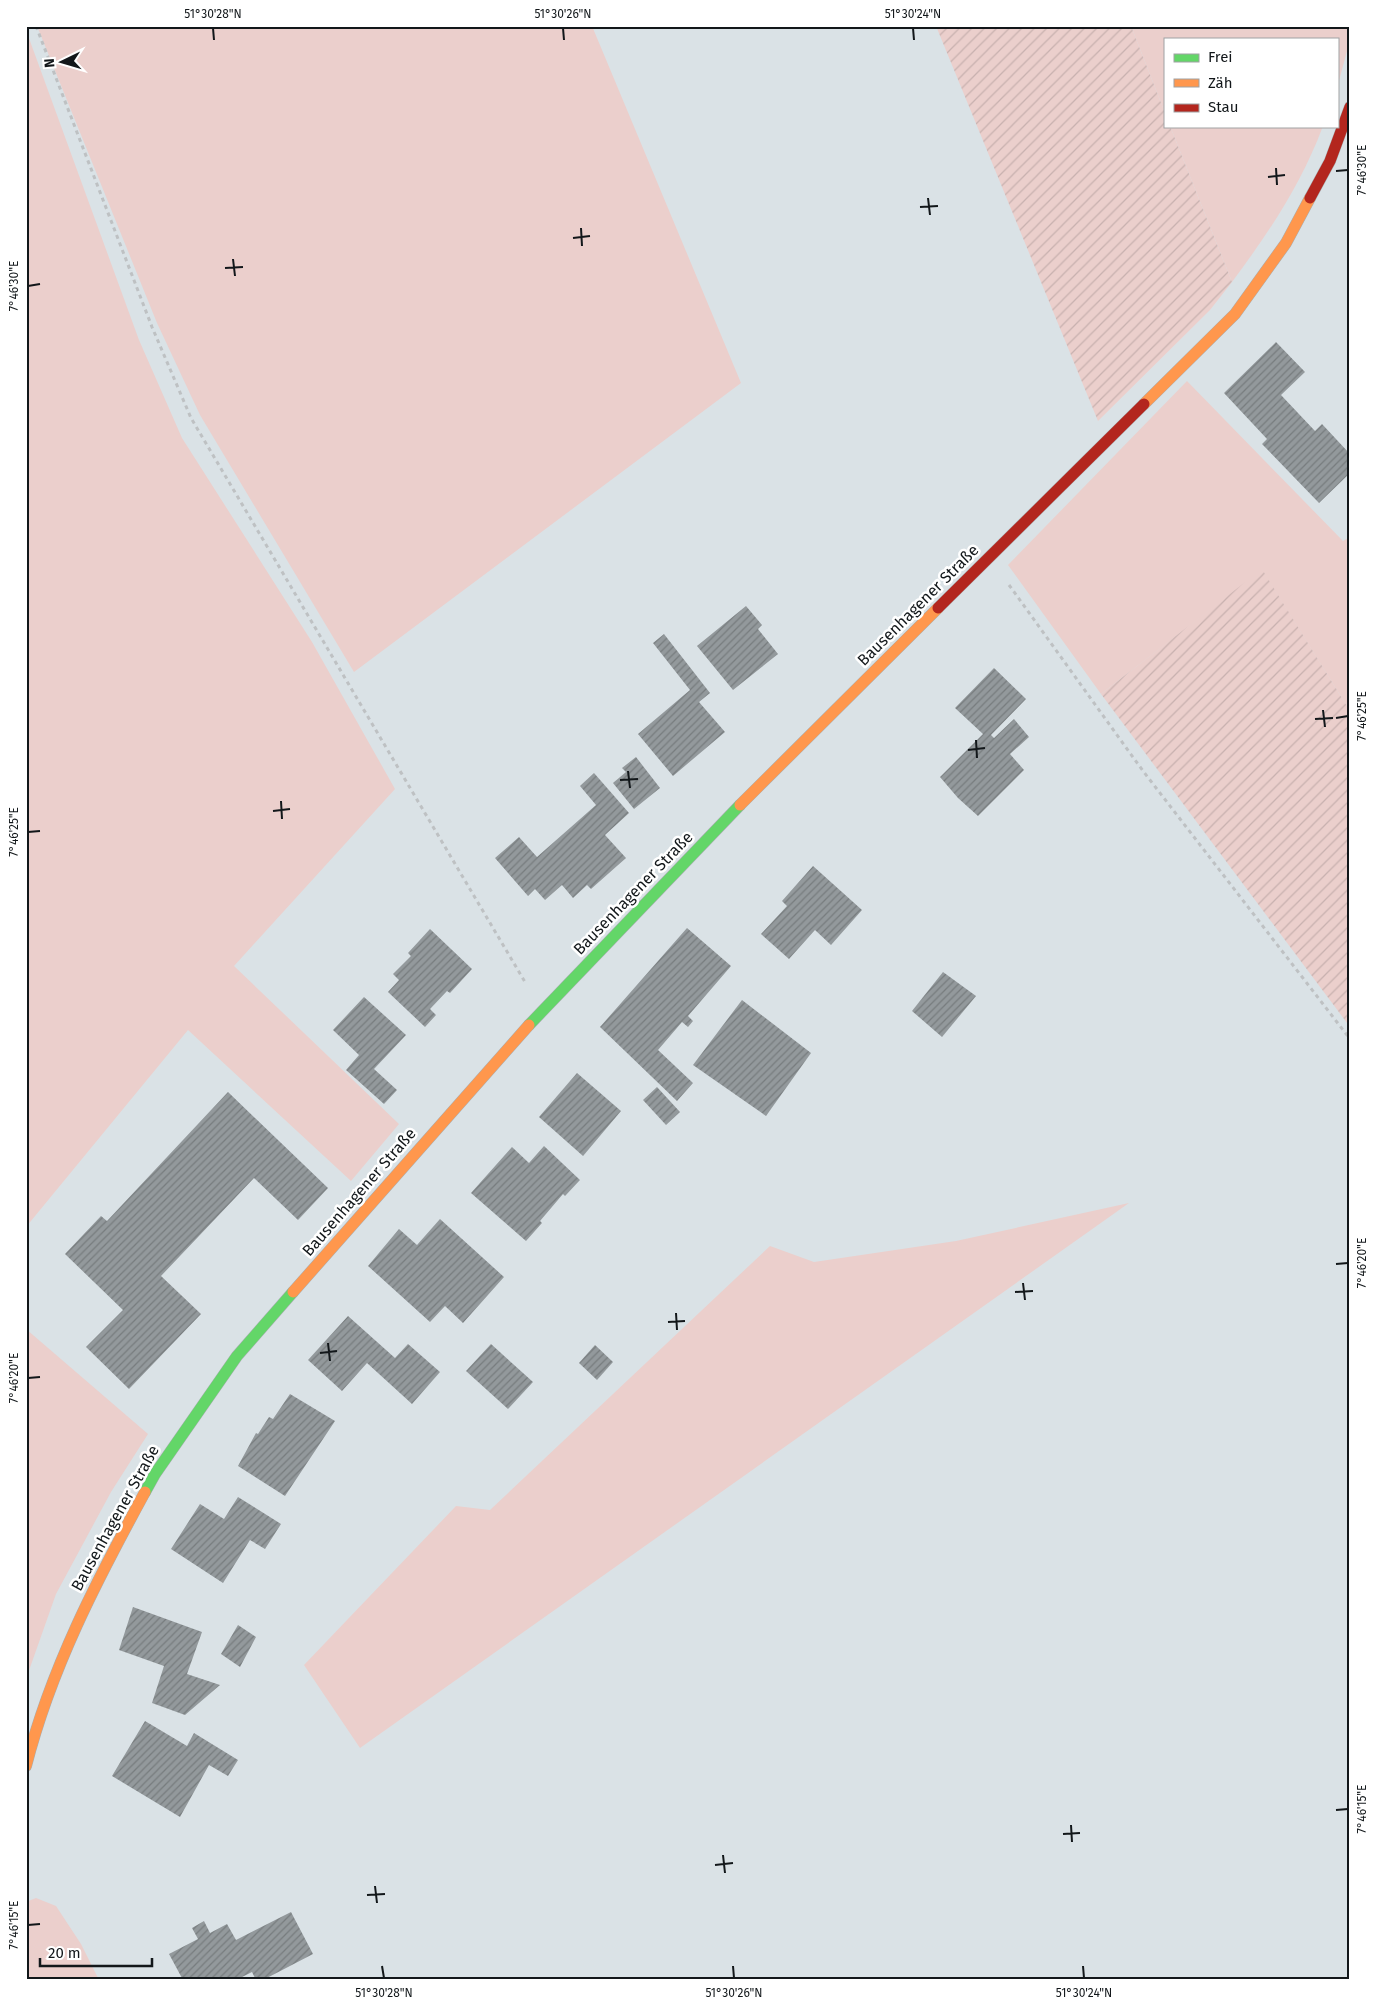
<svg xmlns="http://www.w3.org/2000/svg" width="1376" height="2006" viewBox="0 0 1376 2006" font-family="'Fira Sans',sans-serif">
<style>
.grass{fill:#ebcfcc}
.garden{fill:url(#garden-furrows)}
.building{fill:url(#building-hatch)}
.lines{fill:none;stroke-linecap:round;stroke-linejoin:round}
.fast-casing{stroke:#a8aeb1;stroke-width:12}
.slow-casing{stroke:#a8aeb1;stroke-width:12}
.jam-casing{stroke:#a8aeb1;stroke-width:12}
.path{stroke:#bec1c3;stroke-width:3;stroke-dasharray:4 4;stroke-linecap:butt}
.fast{stroke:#63d668;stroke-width:11}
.slow{stroke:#ff974d;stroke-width:11}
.jam{stroke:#b3261e;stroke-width:11}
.ticks{fill:none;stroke:#12171a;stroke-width:2}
.labels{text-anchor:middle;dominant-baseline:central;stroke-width:5;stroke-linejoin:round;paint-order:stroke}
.street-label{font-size:16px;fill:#12171a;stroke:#fff}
.neatline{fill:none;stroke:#12171a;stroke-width:2}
.ticks-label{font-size:12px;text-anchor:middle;fill:#12171a}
</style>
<defs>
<pattern id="garden-furrows" width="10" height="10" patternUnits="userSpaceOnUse" patternTransform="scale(1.25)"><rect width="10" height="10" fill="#ebcfcc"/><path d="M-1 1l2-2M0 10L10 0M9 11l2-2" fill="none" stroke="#c8b1af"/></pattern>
<pattern id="building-hatch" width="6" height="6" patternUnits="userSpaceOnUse" patternTransform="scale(1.25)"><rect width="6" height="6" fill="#93999c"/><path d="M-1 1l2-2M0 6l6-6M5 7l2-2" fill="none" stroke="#777c7e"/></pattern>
</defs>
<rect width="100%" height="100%" fill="#dae2e6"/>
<g class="grass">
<path d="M37,26H592L741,383L354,672L200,415L157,323Z"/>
<path d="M1131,26H1350V40L1337,88V39H1165V113Z"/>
<path d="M26,30L139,340L182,438L312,642L395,789L234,966L399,1124L351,1181L188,1030L26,1227Z"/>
<path d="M1170,126H1323C1301,185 1269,232 1232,282Z"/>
<path d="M1187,381L1343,541L1350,537V711L1262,570L1101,694L1008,565Z"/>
<path d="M1129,1203L360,1748L304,1665L456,1506L490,1510L770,1246L814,1262L956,1241Z"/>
<path d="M26,1329L148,1434L111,1492L56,1594L26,1679Z"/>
<path d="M36,1898L56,1906L81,1944L99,1980H26V1902Z"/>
</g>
<g class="garden">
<path d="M936,26H1131L1165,113V126H1170L1232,282L1210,310L1098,421Z"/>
<path d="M1262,569L1350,711V1027L1101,694Z"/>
</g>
<g class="building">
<path d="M1276,342L1305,372L1281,395L1315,431L1322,424L1350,454V473L1319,503L1262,444L1267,439L1224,393Z"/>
<path d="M746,606L762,625L758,629L778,654L733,690L697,646Z"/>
<path d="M664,634L710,693L699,702L725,732L673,776L638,734L690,690L653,643Z"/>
<path d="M994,668L1026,699L991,735L994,738L1014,719L1029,737L1010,754L1024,770L978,816L958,798L940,777L983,734L955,708Z"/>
<path d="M636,757L660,788L634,809L613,783L626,772L622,768Z"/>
<path d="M594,773L629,813L605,835L626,858L591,889L587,885L573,898L562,885L545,900L535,889L528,896L495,858L519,837L537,857L596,805L580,786Z"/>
<path d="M813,866L862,910L831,945L815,930L789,959L761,934L787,906L782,901Z"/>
<path d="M687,928L731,966L688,1016L693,1021L688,1027L682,1022L658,1050L693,1083L677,1101L600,1027Z"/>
<path d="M430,929L472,969L450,993L447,991L430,1009L436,1015L425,1027L388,992L399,980L393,974L411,956L408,953Z"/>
<path d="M943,972L976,996L942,1037L912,1011Z"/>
<path d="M364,997L406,1035L374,1069L397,1090L384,1104L346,1070L359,1055L333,1030Z"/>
<path d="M742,1000L811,1053L766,1116L693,1065Z"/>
<path d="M577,1073L621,1111L583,1156L539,1117Z"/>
<path d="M657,1087L680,1112L666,1125L643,1100Z"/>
<path d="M228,1092L328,1188L298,1220L254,1178L161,1276L201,1314L129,1389L86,1347L123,1310L65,1254L101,1216L107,1221Z"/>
<path d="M544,1146L580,1180L565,1196L563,1194L540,1221L542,1223L526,1241L471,1193L512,1147L529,1163Z"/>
<path d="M440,1219L504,1277L463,1323L445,1306L430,1322L368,1266L399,1229L417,1245Z"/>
<path d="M348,1316L395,1358L408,1344L440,1372L412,1404L367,1363L342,1391L308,1360Z"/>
<path d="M491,1344L533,1382L508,1409L466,1371Z"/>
<path d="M595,1345L613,1362L597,1380L579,1363Z"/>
<path d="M290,1394L335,1421L285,1496L238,1466L256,1433L258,1434L269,1417L273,1419Z"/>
<path d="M238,1497L281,1524L265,1549L250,1540L223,1583L171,1549L200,1504L224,1519Z"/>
<path d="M133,1607L202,1632L187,1674L220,1685L185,1715L152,1703L164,1666L119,1650Z"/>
<path d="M238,1625L256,1637L240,1667L221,1654Z"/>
<path d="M145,1721L187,1746L194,1733L238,1760L228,1776L209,1765L180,1817L112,1776Z"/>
<path d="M291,1912L313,1954L263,1980H256L252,1972L236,1980H183L169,1954L198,1939L192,1928L204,1921L210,1933L227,1924L236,1940Z"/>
</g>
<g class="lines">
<g class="fast-casing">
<g id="fast">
<path d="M529,1025L740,805"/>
<path d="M145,1492L155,1474L237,1356L293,1292"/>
</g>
</g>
<g class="slow-casing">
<g id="slow">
<path d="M1144,404L1235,314L1286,243L1310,198"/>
<path d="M740,805L938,608"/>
<path d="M293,1292L529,1025"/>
<path d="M26,1766C51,1668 97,1580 145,1492"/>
</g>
</g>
<g class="jam-casing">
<g id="jam">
<path d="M1310,198L1330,161L1350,107"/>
<path d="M938,608L1144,404"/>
</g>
</g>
<g class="path">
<path d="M36,26L152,327L191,418L525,982"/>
<path d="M1009,585L1143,771L1350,1039"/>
</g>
<use href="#fast" class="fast"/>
<use href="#slow" class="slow"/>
<use href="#jam" class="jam"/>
</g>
<path class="ticks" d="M213,28L214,40M563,28L564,40M913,28L914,40M1276,168L1277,185M1336,171L1348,170M1268,177L1285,175M928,198L930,215M920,207L938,206M581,228L582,246M573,238L590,236M233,259L235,276M225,268L243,267M28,286L40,284M1323,710L1325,727M1336,718L1348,716M1315,719L1333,718M976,740L977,758M968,750L985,748M628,771L630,788M620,780L638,779M281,801L282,819M273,811L290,809M28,832L40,831M1336,1264L1348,1263M1023,1283L1025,1300M1015,1292L1033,1291M676,1313L677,1330M668,1322L685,1321M328,1343L330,1361M320,1353L337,1351M28,1378L40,1377M1336,1810L1348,1809M1071,1825L1072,1842M1063,1834L1080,1833M723,1855L725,1873M715,1865L733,1863M375,1886L377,1903M367,1895L385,1894M28,1925L40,1924M382,1966L384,1978M733,1966L734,1978M1083,1966L1084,1978"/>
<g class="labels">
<g class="street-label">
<text transform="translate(918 605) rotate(-45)">Bausenhagener Straße</text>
<text transform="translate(633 893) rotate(-46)">Bausenhagener Straße</text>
<text transform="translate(359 1192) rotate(-49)">Bausenhagener Straße</text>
<text transform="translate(115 1518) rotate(-61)">Bausenhagener Straße</text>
</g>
</g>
<rect width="1376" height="2006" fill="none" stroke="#ffffff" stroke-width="55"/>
<rect x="1164" y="38" width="175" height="90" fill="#ffffff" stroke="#a0a2a3"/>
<rect x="1174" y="54" width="25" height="8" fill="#63d668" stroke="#a0a2a3"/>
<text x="1208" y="62" font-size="15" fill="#12171a">Frei</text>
<rect x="1174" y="79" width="25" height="8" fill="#ff974d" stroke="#a0a2a3"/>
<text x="1208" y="88" font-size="15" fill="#12171a">Zäh</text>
<rect x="1174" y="104" width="25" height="8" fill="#b3261e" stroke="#a0a2a3"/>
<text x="1208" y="112" font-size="15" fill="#12171a">Stau</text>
<g transform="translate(62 62) rotate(265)" stroke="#ffffff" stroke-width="4" paint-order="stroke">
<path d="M0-4L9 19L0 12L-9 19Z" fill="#12171a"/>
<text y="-8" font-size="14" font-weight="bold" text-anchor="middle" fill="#12171a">N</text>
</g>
<path d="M40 1958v8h112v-8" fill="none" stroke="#12171a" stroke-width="2.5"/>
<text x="48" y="1958" font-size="15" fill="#12171a" stroke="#ffffff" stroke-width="4" paint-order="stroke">20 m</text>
<rect x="28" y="28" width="1320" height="1950" class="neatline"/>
<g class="ticks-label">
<text x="213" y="18">51°30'28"N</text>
<text x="563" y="18">51°30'26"N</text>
<text x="913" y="18">51°30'24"N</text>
<text transform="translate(1362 170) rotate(-90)" y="4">7°46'30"E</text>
<text transform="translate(14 286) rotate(-90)" y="4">7°46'30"E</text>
<text transform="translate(1362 716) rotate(-90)" y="4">7°46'25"E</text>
<text transform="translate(14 832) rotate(-90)" y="4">7°46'25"E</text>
<text transform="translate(1362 1263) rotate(-90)" y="4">7°46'20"E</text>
<text transform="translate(14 1378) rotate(-90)" y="4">7°46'20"E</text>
<text transform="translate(1362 1809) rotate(-90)" y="4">7°46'15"E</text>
<text transform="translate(14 1925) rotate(-90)" y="4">7°46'15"E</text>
<text x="384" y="1997">51°30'28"N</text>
<text x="734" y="1997">51°30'26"N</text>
<text x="1084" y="1997">51°30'24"N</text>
</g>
</svg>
